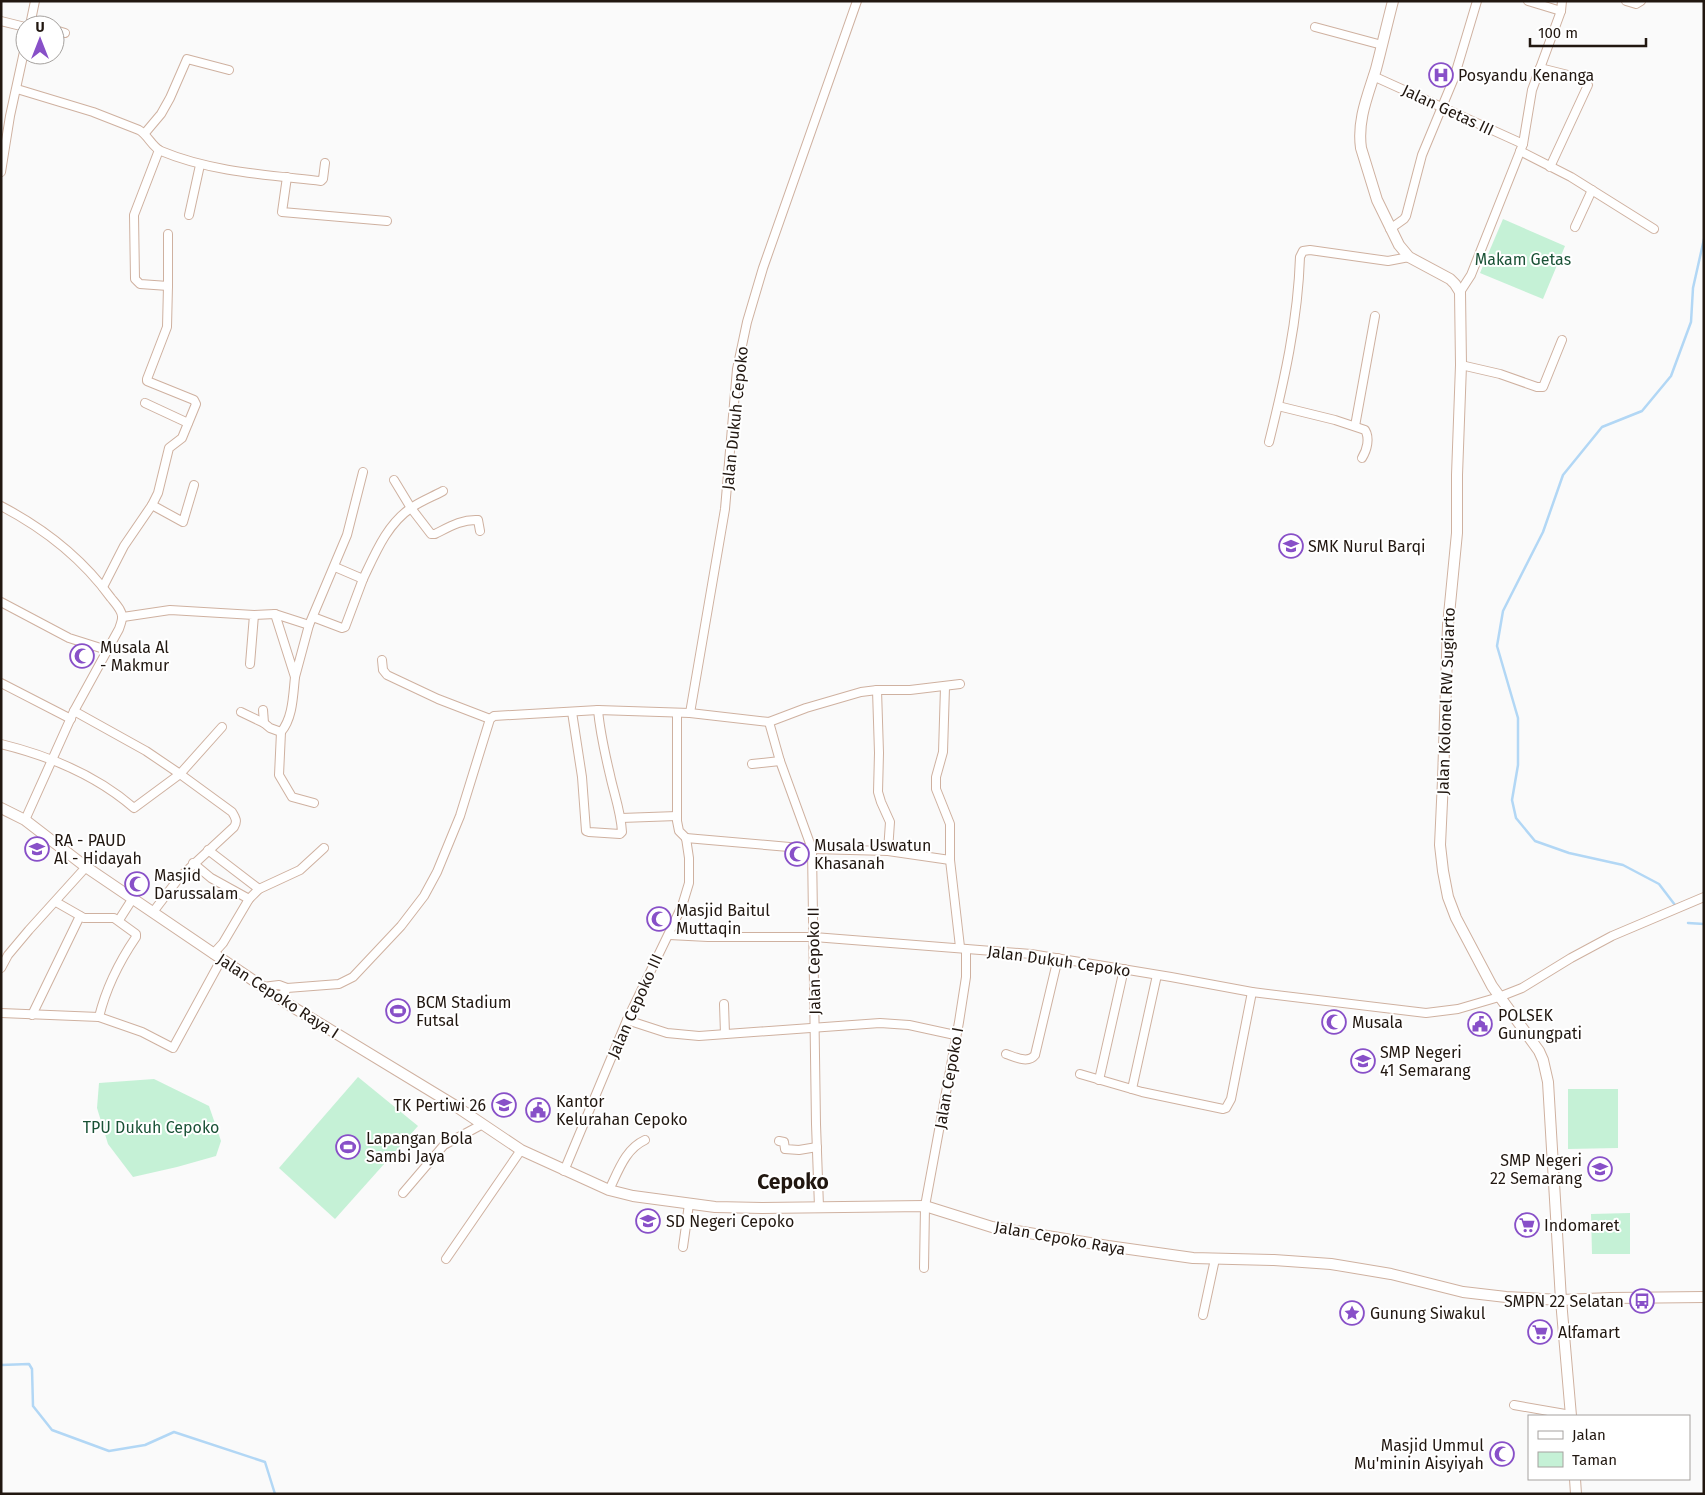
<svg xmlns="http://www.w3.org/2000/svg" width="1705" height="1495" viewBox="0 0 1705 1495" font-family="'Fira Sans',sans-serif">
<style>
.green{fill:#c5f1d6}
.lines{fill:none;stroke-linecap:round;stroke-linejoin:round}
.stream{stroke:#b2d7f5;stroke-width:2.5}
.street-casing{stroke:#cfb1a0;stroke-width:10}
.secondary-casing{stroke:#cfb1a0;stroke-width:12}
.street{stroke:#fff;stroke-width:8}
.secondary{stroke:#fff;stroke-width:10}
.labels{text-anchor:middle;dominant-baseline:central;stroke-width:4;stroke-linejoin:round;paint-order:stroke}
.poi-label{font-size:16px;fill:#211710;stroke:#fff;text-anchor:start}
.street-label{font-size:16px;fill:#211710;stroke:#fff}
.park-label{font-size:16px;fill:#1a5236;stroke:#fff}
.district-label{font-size:21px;font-weight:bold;fill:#211710;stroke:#fff}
</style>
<rect width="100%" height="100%" fill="#fafafa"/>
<g class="green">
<path d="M1503,219L1565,246L1543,299L1480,273Z"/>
<path d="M358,1077L418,1126L335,1219L279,1168Z"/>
<path d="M154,1079L209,1106L221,1141L216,1156L177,1167L133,1177L108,1144L97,1108L99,1083Z"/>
<path d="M1568,1089H1618V1148L1568,1149Z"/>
<path d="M1630,1213V1254H1592L1591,1214Z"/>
</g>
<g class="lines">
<g class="stream">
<path d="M1675,905L1659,884L1623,865L1569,853L1535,841L1516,818L1512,800L1518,765V718L1497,646L1503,611L1543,532L1563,475L1602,427L1642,411L1671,376L1691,322L1693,288L1704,239"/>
<path d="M1688,923L1704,924"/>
<path d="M1,1365L29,1364L32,1369L33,1406L52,1430L109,1451L145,1445L174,1432L265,1462L275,1494"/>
</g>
<g class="street-casing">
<g id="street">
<path d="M1528,1L1561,11"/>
<path d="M1626,1L1636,4L1641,1"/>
<path d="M1,21L25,27"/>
<path d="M30,25L35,1"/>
<path d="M1315,27L1382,45"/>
<path d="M55,30L65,33"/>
<path d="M1540,68L1584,79L1588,85L1550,167"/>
<path d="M1373,76L1523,144"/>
<path d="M17,89L93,112L139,130C148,135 152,147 161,151C211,172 268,175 321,181L323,179L325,163"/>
<path d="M145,133L161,114L170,98L187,59L229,70"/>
<path d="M159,150L134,215L135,279L140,284L168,286V234"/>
<path d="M1520,151L1571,177L1654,229"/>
<path d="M1,172L10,116L25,47"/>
<path d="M287,177L282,212L387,221"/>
<path d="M189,215L200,165"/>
<path d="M1575,227L1592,190"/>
<path d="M1390,229L1404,219L1406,216L1422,155L1454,78L1477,1"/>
<path d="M1460,292L1471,275L1523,144L1532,90L1561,11L1562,1"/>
<path d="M1461,365L1500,374L1537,387H1543L1562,340"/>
<path d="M145,403L188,423"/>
<path d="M1278,406L1335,420L1365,430C1370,438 1367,450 1362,458"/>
<path d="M1355,426L1375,316"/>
<path d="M1269,442C1284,382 1298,320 1300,257L1303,251L1310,250L1388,261L1409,257"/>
<path d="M394,480L411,508L431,534H435C449,527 462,519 478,520L480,531"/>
<path d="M152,505L158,493L169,448L182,438L196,404L194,400L147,381V379L167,327L168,286"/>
<path d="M1,506C45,529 82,558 111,598C115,603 123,611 122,618C122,621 120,626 119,629L74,711L25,820"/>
<path d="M335,567L363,579C375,554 387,524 411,508C421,501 432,497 443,491"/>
<path d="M103,587L124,546L152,505L183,522L194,485"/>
<path d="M1,602L69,638L107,650"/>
<path d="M275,614L309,625"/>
<path d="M254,615L275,614L295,677L309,625L347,535L363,472"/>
<path d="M123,617L170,610L254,615L250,664"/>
<path d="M313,617L342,628L345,627L363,579"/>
<path d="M382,660L383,670L387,675L438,699L490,719"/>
<path d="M295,677C293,695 293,718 281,732L279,775L292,797L314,803"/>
<path d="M1,683L71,719"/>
<path d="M945,687L943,752L936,777V789L950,824V860L960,947"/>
<path d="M877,690L879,753L878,792L881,802L890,822L888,851"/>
<path d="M263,710L264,723"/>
<path d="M74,711L146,751L180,774L232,812C235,817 238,821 234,827L179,878L153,912"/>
<path d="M241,712L264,723L270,728L281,732"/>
<path d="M572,712L582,777L586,831L589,832L620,834L622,832C621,812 614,794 610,775C605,754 600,732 598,710"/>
<path d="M677,713V821L679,831L686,838"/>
<path d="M690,713L725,509L737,369L747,322L763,268L857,1"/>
<path d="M769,722L780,761L812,849L816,1124L819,1207"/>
<path d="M1,744C50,756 96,775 134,808L180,774L222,727"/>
<path d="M752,764L780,761"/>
<path d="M621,818L677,816"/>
<path d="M686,838L812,849L888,851L950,860"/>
<path d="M208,850L259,889"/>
<path d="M193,863L211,878L249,899"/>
<path d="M56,902L84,918H114L136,934V937C119,962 106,988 99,1017"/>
<path d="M119,920L133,898"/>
<path d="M669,935L708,937H814L1031,954L1171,977L1252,992L1426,1013L1458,1009L1499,997L1522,988L1571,958L1612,936L1704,897"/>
<path d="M213,954L223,943L249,899L259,889L300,870L324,848"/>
<path d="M1,968L8,955L29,930L86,867"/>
<path d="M263,987L279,985L287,988"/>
<path d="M278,997L285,992L287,988L339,984L353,977L401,926L424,896L437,872L460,816L490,719L494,716L598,710L690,713L769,722L806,708L861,692L877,690H910L960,684"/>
<path d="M724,1004L725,1034"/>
<path d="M1,1013L99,1017L142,1032L173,1048L221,960"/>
<path d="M32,1015L80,916"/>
<path d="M627,1020L667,1033L699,1036L880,1023L909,1025L955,1035"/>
<path d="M1006,1054C1015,1057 1028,1064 1035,1055L1058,958"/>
<path d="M1080,1074L1142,1092L1223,1109L1226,1108L1231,1099L1252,992"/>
<path d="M1099,1080L1124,969"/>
<path d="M1132,1089L1157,975"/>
<path d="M779,1141L784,1142L785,1149L799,1150L817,1147"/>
<path d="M564,1171L627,1020L682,906L689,883V858L686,838"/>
<path d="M609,1190C618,1172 625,1149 645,1140"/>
<path d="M403,1193L444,1145L481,1125"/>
<path d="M683,1247L689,1204"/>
<path d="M446,1259L521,1150"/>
<path d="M924,1268L925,1206L959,1022L966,977V949"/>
<path d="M1203,1315L1215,1259"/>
<path d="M1514,1405L1571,1415"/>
</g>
</g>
<g class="secondary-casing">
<g id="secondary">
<path d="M1393,1C1387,24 1382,46 1376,69C1368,95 1357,120 1361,148L1377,200L1399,245L1409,257L1450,279L1455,284L1460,292L1461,365L1457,475V533L1448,625L1443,780L1440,845L1443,871L1448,897L1456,918L1492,986L1539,1051L1543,1060L1548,1082L1561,1300L1571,1416"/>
<path d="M1,808L25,820L86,867L291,1006L454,1105L521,1150L609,1190L633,1196L715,1207L762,1208L925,1206L992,1227L1108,1246L1193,1258L1274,1260L1331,1264L1391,1274L1463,1292L1506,1297L1561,1300L1611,1298L1704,1297"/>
<path d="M1575,1479L1576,1494"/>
</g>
</g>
<use href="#street" class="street"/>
<use href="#secondary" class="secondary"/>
</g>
<defs>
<g id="hospital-ring" transform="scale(1.25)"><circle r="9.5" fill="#fff" stroke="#8850c8" stroke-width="1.5"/><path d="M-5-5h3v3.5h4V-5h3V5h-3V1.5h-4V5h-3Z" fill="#8850c8"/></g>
<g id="school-ring" transform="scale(1.25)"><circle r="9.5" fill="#fff" stroke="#8850c8" stroke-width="1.5"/><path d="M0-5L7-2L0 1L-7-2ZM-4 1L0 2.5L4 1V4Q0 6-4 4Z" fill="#8850c8"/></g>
<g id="mosque-ring" transform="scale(1.25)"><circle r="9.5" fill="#fff" stroke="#8850c8" stroke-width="1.5"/><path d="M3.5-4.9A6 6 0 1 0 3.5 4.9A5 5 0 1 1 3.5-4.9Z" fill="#8850c8"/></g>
<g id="stadium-ring" transform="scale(1.25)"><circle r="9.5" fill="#fff" stroke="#8850c8" stroke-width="1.5"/><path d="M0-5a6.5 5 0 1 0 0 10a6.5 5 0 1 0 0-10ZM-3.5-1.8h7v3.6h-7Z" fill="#8850c8"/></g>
<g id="civic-ring" transform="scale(1.25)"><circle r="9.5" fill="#fff" stroke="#8850c8" stroke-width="1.5"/><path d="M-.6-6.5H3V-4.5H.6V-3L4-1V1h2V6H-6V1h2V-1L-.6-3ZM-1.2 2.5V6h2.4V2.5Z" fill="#8850c8"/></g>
<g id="supermarket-ring" transform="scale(1.25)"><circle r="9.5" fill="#fff" stroke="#8850c8" stroke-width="1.5"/><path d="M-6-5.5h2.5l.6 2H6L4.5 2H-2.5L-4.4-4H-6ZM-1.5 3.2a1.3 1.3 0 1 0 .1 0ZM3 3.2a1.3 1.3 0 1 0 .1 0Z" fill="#8850c8"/></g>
<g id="bus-ring" transform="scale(1.25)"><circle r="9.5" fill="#fff" stroke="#8850c8" stroke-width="1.5"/><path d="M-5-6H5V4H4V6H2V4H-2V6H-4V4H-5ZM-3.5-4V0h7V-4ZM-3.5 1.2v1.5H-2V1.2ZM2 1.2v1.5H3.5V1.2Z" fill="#8850c8"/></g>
<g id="sight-ring" transform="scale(1.25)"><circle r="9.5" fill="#fff" stroke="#8850c8" stroke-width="1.5"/><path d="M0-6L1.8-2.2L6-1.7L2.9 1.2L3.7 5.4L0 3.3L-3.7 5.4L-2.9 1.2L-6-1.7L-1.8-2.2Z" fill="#8850c8"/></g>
</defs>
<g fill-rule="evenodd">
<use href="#hospital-ring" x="1441" y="75"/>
<use href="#school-ring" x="1291" y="546"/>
<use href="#mosque-ring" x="82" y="656"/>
<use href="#school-ring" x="37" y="849"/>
<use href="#mosque-ring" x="797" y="854"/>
<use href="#mosque-ring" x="137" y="884"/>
<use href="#mosque-ring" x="659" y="919"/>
<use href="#stadium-ring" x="398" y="1011"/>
<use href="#mosque-ring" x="1334" y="1022"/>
<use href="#civic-ring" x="1480" y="1024"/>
<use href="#school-ring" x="1363" y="1061"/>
<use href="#school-ring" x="504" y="1105"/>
<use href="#civic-ring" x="538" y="1110"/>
<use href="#stadium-ring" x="348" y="1147"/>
<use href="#school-ring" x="1600" y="1169"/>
<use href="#school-ring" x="648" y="1221"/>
<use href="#supermarket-ring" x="1527" y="1225"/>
<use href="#bus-ring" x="1642" y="1301"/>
<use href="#sight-ring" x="1352" y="1313"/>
<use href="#supermarket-ring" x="1540" y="1332"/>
<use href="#mosque-ring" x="1502" y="1454"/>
</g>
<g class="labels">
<g class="poi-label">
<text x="1458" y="75">Posyandu Kenanga</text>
<text x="1308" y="546">SMK Nurul Barqi</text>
<text x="100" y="647">Musala Al<tspan x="100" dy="18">- Makmur</tspan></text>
<text x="54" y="840">RA - PAUD<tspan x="54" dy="18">Al - Hidayah</tspan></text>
<text x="814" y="845">Musala Uswatun<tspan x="814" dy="18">Khasanah</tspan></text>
<text x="154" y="875">Masjid<tspan x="154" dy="18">Darussalam</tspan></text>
<text x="676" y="910">Masjid Baitul<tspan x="676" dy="18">Muttaqin</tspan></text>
<text x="416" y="1002">BCM Stadium<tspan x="416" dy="18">Futsal</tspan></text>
<text x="1498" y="1015">POLSEK<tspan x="1498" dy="18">Gunungpati</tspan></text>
<text x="1352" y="1022">Musala</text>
<text x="1380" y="1052">SMP Negeri<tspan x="1380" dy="18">41 Semarang</tspan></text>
<text x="556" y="1101">Kantor<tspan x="556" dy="18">Kelurahan Cepoko</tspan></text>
<text x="486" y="1105" text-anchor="end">TK Pertiwi 26</text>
<text x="366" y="1138">Lapangan Bola<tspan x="366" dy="18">Sambi Jaya</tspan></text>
<text x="1582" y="1160" text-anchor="end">SMP Negeri<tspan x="1582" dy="18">22 Semarang</tspan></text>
<text x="666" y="1221">SD Negeri Cepoko</text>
<text x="1544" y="1225">Indomaret</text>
<text x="1624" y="1301" text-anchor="end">SMPN 22 Selatan</text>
<text x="1370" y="1313">Gunung Siwakul</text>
<text x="1558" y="1332">Alfamart</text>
<text x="1484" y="1445" text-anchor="end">Masjid Ummul<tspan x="1484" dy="18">Mu'minin Aisyiyah</tspan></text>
</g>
<g class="street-label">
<text transform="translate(1448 110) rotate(25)">Jalan Getas III</text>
<text transform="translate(735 418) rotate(-84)">Jalan Dukuh Cepoko</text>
<text transform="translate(1446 701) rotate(-88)">Jalan Kolonel RW Sugiarto</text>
<text transform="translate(814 961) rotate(-91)">Jalan Cepoko II</text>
<text transform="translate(1059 961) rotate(8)">Jalan Dukuh Cepoko</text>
<text transform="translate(278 996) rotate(33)">Jalan Cepoko Raya I</text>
<text transform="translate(635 1006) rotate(-66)">Jalan Cepoko III</text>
<text transform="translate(949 1078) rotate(-80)">Jalan Cepoko I</text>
<text transform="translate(1060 1238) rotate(10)">Jalan Cepoko Raya</text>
</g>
<g class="park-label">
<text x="1523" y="259">Makam Getas</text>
<text x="151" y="1127">TPU Dukuh Cepoko</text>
</g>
<g class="district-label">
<text x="793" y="1182">Cepoko</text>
</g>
</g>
<rect width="1705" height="1495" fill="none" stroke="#211710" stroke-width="5"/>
<rect x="1528" y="1415" width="162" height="65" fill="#ffffff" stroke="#a6a29f"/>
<rect x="1538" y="1431" width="25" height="8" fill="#ffffff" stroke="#a6a29f"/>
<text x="1572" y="1440" font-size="15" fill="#211710">Jalan</text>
<rect x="1538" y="1452" width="25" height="15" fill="#c5f1d6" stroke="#a6a29f"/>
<text x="1572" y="1465" font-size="15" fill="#211710">Taman</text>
<g transform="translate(40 40)"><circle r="24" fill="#ffffff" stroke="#a6a29f"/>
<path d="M0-4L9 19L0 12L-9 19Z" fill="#8850c8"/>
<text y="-8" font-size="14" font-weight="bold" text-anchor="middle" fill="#211710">U</text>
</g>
<path d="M1530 38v8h116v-8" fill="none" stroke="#211710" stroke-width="2.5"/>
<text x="1538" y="38" font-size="15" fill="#211710" stroke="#ffffff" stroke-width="4" paint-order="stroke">100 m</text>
</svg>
